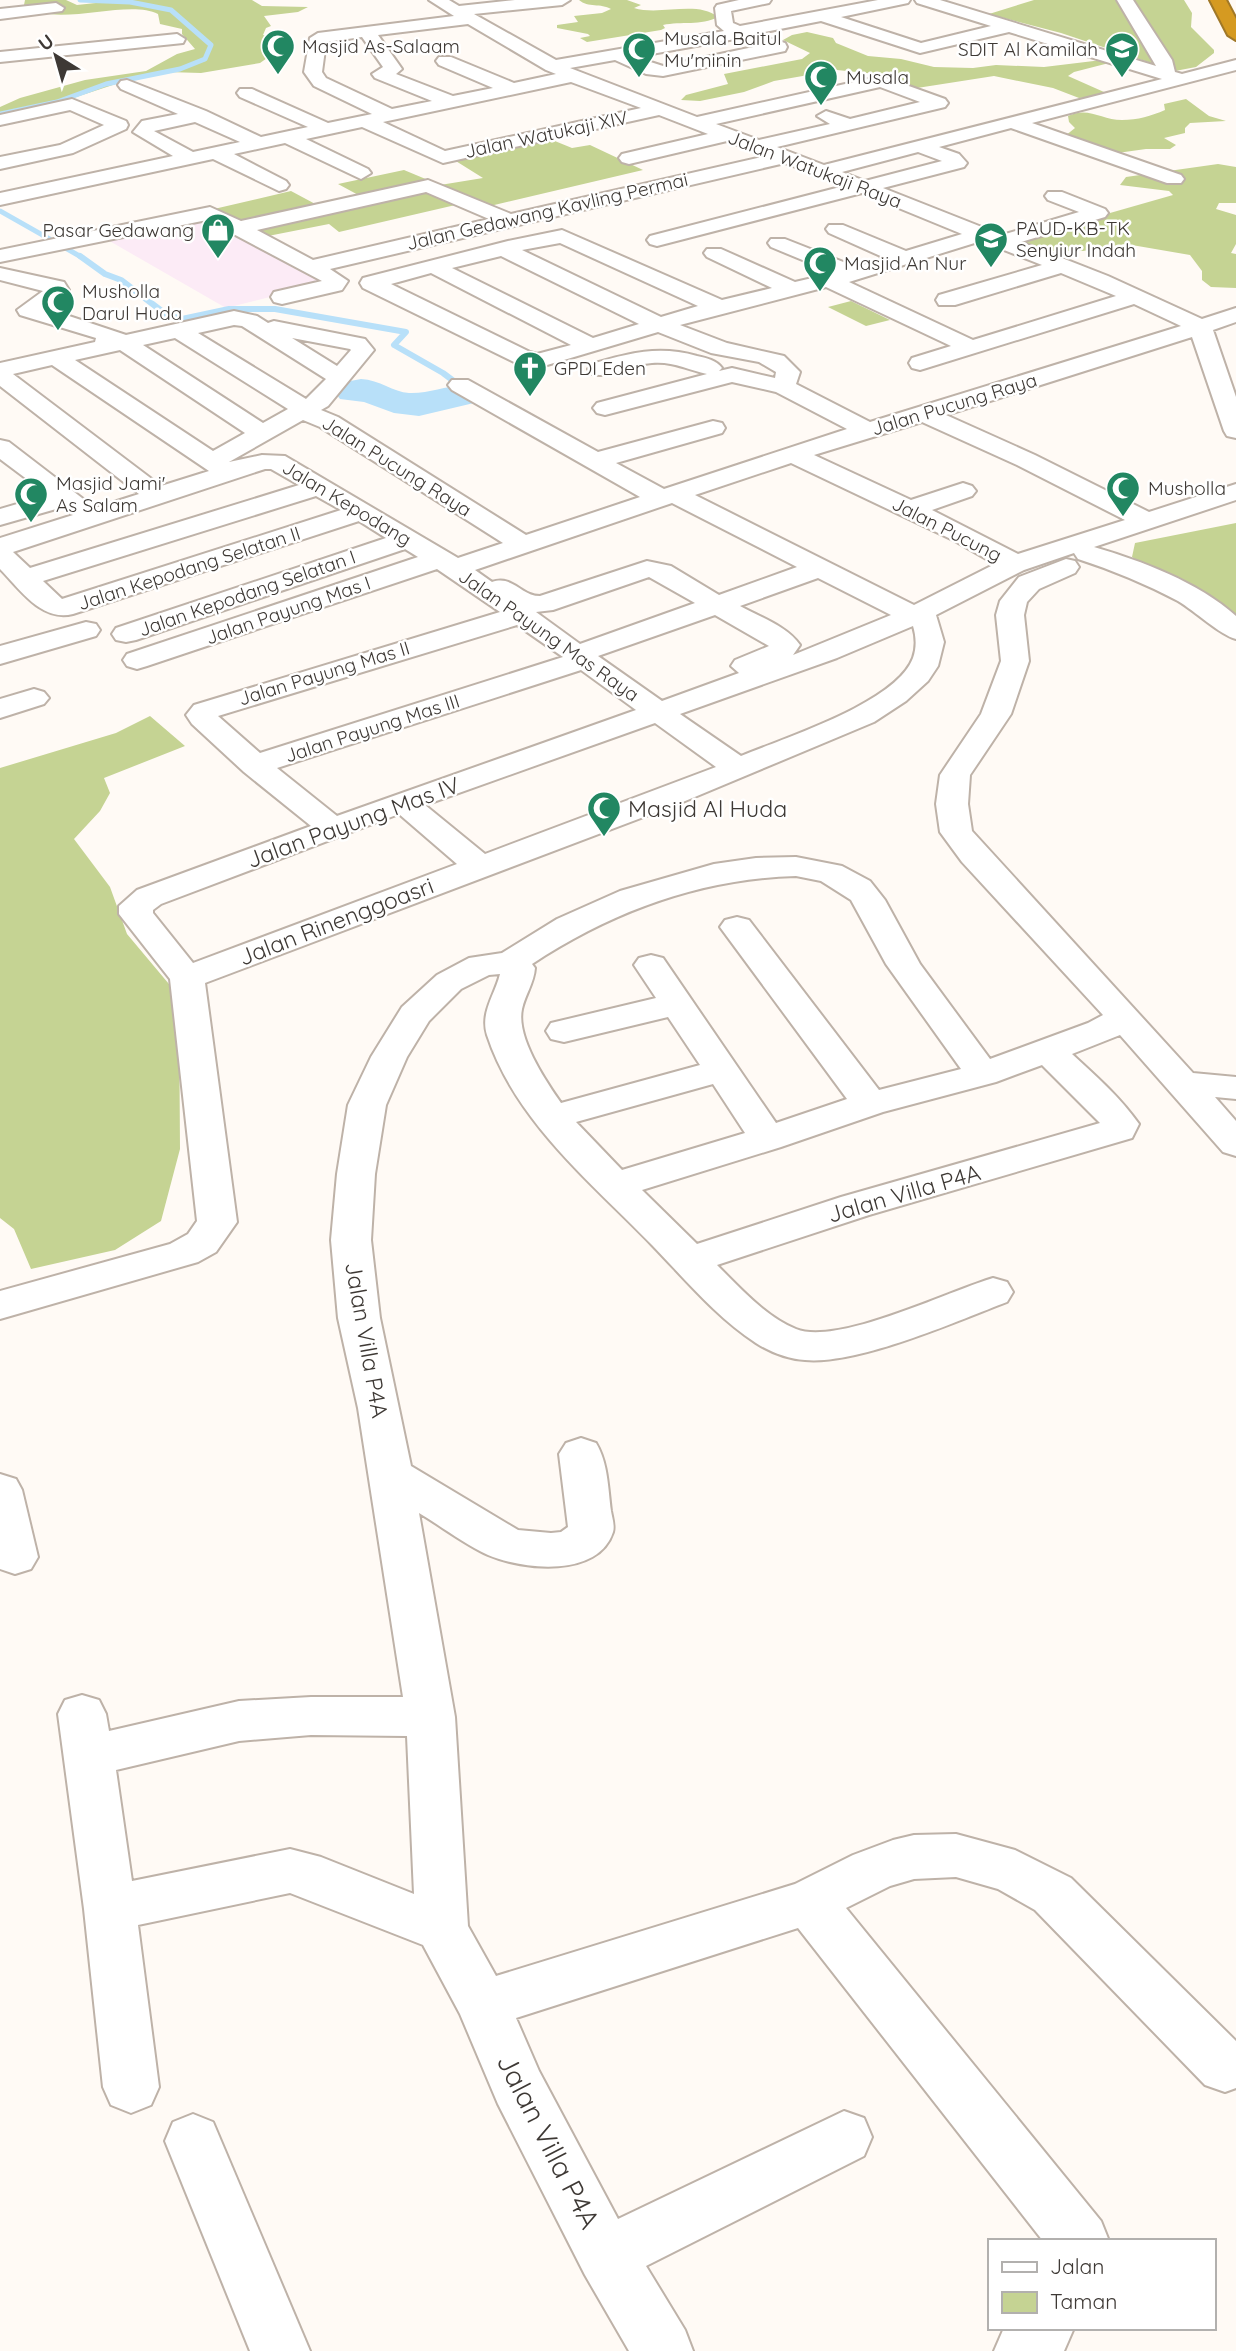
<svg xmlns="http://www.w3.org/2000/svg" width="1236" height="2351" viewBox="0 0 1236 2351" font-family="Quicksand,sans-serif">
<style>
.commercial{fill:#fcebf6}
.green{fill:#c5d393}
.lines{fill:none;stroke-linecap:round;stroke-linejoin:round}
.stream-far1{stroke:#b8e0f9;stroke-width:5}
.stream{stroke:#b8e0f9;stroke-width:6}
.river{fill:#b8e0f9;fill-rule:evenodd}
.minor-casing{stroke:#beb2a8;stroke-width:4}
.motorway-casing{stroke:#a07828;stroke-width:4}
.minor{fill:#fff;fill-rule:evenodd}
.motorway{fill:#d59a21;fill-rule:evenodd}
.labels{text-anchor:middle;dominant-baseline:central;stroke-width:5;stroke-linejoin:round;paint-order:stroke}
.far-poi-label{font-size:19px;fill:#3e3935;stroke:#fff;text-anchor:start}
.far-street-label{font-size:19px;fill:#3e3935;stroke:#fff}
.poi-label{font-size:23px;fill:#3e3935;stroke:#fff;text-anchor:start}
.street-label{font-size:23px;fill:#3e3935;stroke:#fff}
.near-street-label{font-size:28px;fill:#3e3935;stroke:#fff}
</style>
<rect width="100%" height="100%" fill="#fffaf5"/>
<path class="commercial" d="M210,215L334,281L226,308L106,239Z"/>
<g class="green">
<path d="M25,0H66L77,5L124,0H252L262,6L308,7L298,12L264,16L271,26L266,28L263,35L284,41L280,49L260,63L201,73L167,72L125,81L61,102L0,117V107L20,98L85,80L146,71L177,54L195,49L182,34V29L160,24L158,14C131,0 73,22 38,12C33,11 28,7 24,5Z"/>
<path d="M579,0H627L641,5L634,8C660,16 697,0 718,17C701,26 681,21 663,25L665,28L661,30L587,42L580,38L590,36L588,34L557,28V25L578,22L574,16L602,13L611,9C601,3 588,8 579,0Z"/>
<path d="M1034,0H1184L1192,13L1191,27L1214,50V53L1196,67L1175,71L1061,33L989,14Z"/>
<path d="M807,32L833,38L836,43L868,56L901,59L934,67L973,68L996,65L1044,67L1102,60L1109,63L1074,72L1068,76L1104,92L1094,97L1079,98L1053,88L994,76L917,88L876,74L837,70L774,81L744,92L700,101L681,100L686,95L728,84L724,74L802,59L810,53L783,40L792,35Z"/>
<path d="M1186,99L1209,116L1226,121L1190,123L1185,128V133L1164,138L1176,145L1170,149H1146L1110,154L1065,136L1075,128L1069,122L1068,116C1088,106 1102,120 1122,120C1138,120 1151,116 1165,110L1164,104Z"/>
<path d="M545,137L572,148L590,145L643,170L490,206L477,200L339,232L329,224L268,236L214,209L291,191L319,206L362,197L338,184L404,170L440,185L483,178L451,158Z"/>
<path d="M1218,164L1236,167V203H1219L1216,209L1236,215V244L1231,253L1236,254V288L1211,287L1202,280V271L1190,255L1126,244L1083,251H1045L1025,245L1019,239L1173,195L1169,191L1120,185L1126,177Z"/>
<path d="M851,301L890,320L866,326L828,307Z"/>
<path d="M1236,523V620L1132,557L1135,543Z"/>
<path d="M150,716L185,746L104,778L110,793L100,811L74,839L110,887L127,934L179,996L180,1149L161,1221L115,1250L31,1269L14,1229L0,1218V768L116,733Z"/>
</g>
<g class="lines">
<g class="stream-far1">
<path d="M0,114L57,102L106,84L180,69L205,59L211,45L171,10L130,2L80,0"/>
<path d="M0,211L83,258"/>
</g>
<path class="stream" d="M80,256L105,274L121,280L167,315L182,319L229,309H275L406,332L394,345L443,373L463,388L461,395"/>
<path class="river" d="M361,379C380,380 393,392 409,393C432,394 452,382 474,387L480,395L474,403L419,416L394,413L364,402L340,399L334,391L340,383Z"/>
<g class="minor-casing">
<g id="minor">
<path d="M429,0H449L459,6L515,0H570L562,5L474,14L556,60L724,31L717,25L715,8L717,5L739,0H771L769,3L731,11L733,23L740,26L878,0H910L908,3L841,17L921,43L991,26L917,3L915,0H940L1156,66L1117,0H1133L1172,60L1175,72L1182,74L1236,60V70L1032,123L1181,175L1184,179L1181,183H1167L1011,128L939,147L959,154L967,163L964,167L883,188L1002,235L1079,212L1048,200L1045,196L1048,192H1062L1105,209L1108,213L1105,217L1021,242L1108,276L1202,319L1236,308V322L1213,330L1236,397V438L1227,436L1224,431L1192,337L946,415L1035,455L1149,512L1236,484V500L1094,547C1142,561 1198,582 1236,616V639C1220,635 1195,611 1178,601C1146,584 1112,570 1078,559L1074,553L1024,570L936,615L944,642L938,666L928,681L906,701L874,722L678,804L205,983L237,1222L216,1252L198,1262L0,1319V1291L170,1244L188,1234L197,1221L170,979L119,914V906L137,890L311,826L244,772L192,724L186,715L194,705L500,612L437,569L147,666L137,669L127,666L123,660L127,654L418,557L405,549L136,640L126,642L116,640L112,634L116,628L386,538L359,521L73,614C41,622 20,589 0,569V538L73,515L63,507L0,525V509L48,495L0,459V440L9,442L95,508L139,494L0,386V363L95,342L96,338L20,315L17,310L43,291L0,280V268L64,282L69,290L45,308L126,335L234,311L257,316L268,323L274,321L365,339L374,350L328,406L321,410L338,417L526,535L640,497L452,390L448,385L452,380H468L598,452L713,421L722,423L725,428L722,433L616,463L664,489L847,429L776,392L732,382L605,415L597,413L593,408L597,403L707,374C689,370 672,361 652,363C633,364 611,379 592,374L588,369L592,364C629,353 659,345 697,356C706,358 716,360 722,368L719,371L732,368L775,378L776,372L759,362L711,353L658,332L537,368L514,362L363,288L360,283L363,278L508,241L562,230L722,300L772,288L707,257L704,253L707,249H721L795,282L834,273L771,247L768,243L771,239H785L856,267L885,258L829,233L826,229L829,225H843L906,251L962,234L862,193L657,246L650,244L647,240L650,236L844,186L785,163L330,269L348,281L342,290L282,304L274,302L271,297L274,292L322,281L207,220L0,262V250L210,207L241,221L428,180L511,214L766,156L727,141L629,164L622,162L619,158L622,154L708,134L659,115L443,163L362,127L306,139L368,169L371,173L361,179L285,143L234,154L286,181L289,185L286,189L279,191L213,159L0,205V193L173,156L133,132L142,121L178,114L121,89L118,85L121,81L127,80L206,111L261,137L308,127L240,97L237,93L240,89H252L328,123L372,114L314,86L304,72L310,38L318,33L454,16ZM821,21L920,53L1009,32L1162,79L824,165L777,147L945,107L948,103L945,99L881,76L697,117L570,68L615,60L646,74L663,76L785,51L787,47L785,43L755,34ZM468,24L546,70L556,74L514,83L451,57H439L436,61L439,65L493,88L453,96L396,74L402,69L378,35ZM362,37L383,67L372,74L375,78L432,101L392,109L326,78L322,72L326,42ZM735,39L758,46L663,66L635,57ZM571,82L641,108L445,151L383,122ZM880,87L920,102L850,119L826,111L817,116L830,124L759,140L716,124ZM195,122L240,142L193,152L154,131ZM918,152L942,161L865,181L842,172ZM426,192L489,219L313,260L257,230ZM981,241L1042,265L939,295L936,300L939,305H955L1061,273L1116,296L973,340L849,282ZM560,243L698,306L661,317L522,250ZM501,256L639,324L593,338L452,268ZM431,273L571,345L537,354L530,352L391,284ZM826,287L951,346L912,358L909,363L912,368L920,370L1134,304L1181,326L870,422L796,384L800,372L784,356L727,343L680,325ZM234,325L242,326L326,379L306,399L198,333ZM175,338L288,409L263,423L143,345ZM292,338L350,349L351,350L337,366ZM120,350L245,433L213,451L75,360ZM52,365L209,471L161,486L13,374ZM303,420L320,427L503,543L458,558L285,456L262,455L229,462ZM922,422L1017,465L1125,520L1018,554L932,510L972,496L976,491L972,486L963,483L911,500L814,455ZM791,463L955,541L995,564L914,605L695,495ZM265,469H271L299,485L30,568L13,552ZM316,496L341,510L62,599L43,581ZM672,503L797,567L719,595L671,566L647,561L540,596C521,596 513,575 492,582L475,570ZM649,577L695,603L580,644L536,612L553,610ZM818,578L891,615L793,655L800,645C787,626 760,617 740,606ZM715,615L769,646L735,660L731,666L739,673L662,701L598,656ZM517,625L563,657L260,753L218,716ZM913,626C916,636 917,647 913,658C896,703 784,738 741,756L680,714L837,658ZM581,670L636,710L337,816L277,768ZM655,723L716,767L485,854L425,805ZM399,814L457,864L193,963L153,913V910L161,904Z"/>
<path d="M56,3L64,8L62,11L0,19V9Z"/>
<path d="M177,34L185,39L183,43L0,62V52Z"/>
<path d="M72,99L126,121L128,125L126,129L73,153L0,169V157L60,145L104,125L70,110L0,125V115Z"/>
<path d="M1066,559L1075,561L1079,567L1075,573L1039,589L1027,602L1024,615L1029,661L1011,714L970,775L968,804L972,831L1193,1073L1236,1077V1099L1215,1097L1236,1121V1156L1223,1152L1120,1035L1072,1054C1096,1076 1120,1097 1139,1124L1132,1138L869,1215L717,1265C740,1288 766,1317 796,1329C837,1346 949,1291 993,1278L1007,1282L1013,1292L1007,1302C957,1321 858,1365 805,1360C788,1359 770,1352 756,1343C716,1317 685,1279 652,1245C592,1183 515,1121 487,1035C480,1012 495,995 500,974L489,975L461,989L429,1021L407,1057L386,1105L375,1174L371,1240L380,1318L411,1466L518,1530L551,1533L561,1532L568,1527L559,1454L566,1443L581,1438L596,1443C608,1463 608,1488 611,1511C612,1517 615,1526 613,1532C598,1578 523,1570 488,1555C464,1544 441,1526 419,1513L455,1717L468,1926L496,1976L795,1884L853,1855L893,1840L914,1835L956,1834L1015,1850L1071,1878L1236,2041V2088L1225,2092L1205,2085L1035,1910L998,1889L956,1877L914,1879L890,1886L846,1908L1101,2221L1109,2241H1043L798,1928L516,2018L539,2071L618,2219L844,2111L864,2118L872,2137L864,2156L646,2266L685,2330L693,2351H629L585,2275L498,2104L460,2014L423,1945L290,1893L138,1925L159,2087L151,2105L131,2113L111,2105L103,2087L84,1909L58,1714L65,1700L82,1695L99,1700L106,1714L109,1731L239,1701L311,1697H403L358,1408L338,1318L331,1240L337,1174L348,1105L371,1057L402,1007L437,975L469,958L502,953L557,919L620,891L714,864L756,858L796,857L842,866L870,881L885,900L920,964L990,1059L1088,1023L1103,1015L962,862L940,832L936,804L940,775L981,714L1001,661L996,615L1000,601L1019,577ZM796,876L821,881L851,900L886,964L961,1069L879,1090L749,920L737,917L725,920L720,927L847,1099L776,1123L663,958L651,955L639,958L634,965L656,998L551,1023L546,1031L551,1039L564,1042L668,1017L700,1065L561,1103C545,1080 516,1037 522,1009C525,995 534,983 535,968L532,964C613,911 699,879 796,876ZM1042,1065L1100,1123L841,1197L697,1244L642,1190L781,1147L883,1112L996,1082ZM713,1084L745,1133L622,1170L576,1122ZM311,1735L407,1736L414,1894L321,1857L290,1849L132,1881L116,1770L239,1741Z"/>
<path d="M86,622L96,624L100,630L96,636L0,664V646Z"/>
<path d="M34,689L44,692L49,698L44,704L0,718V699Z"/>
<path d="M0,1474L16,1479L22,1490L38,1557L31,1569L15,1574L0,1569Z"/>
<path d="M193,2114L213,2122L310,2351H250L165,2141L173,2122Z"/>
<path d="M1004,2328H1074L1064,2351H994Z"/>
</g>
</g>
<g class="motorway-casing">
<path id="motorway" d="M1210,0H1226L1236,19V40L1228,35Z"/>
</g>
<use href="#minor" class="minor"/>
<use href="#motorway" class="motorway"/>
</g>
<defs>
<g id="mosque-pin" transform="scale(1.75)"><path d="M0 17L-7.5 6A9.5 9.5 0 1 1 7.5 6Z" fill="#228762" stroke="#fff"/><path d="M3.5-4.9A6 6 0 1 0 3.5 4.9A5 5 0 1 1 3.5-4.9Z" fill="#fff"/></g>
<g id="school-pin" transform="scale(1.75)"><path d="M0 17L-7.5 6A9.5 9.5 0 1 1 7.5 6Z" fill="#228762" stroke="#fff"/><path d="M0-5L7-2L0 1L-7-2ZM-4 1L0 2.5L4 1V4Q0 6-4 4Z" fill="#fff"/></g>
<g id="shop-pin" transform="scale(1.75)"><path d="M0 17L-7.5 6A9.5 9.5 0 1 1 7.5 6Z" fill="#228762" stroke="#fff"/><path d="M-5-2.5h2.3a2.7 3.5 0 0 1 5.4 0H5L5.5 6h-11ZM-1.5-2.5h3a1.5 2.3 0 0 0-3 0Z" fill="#fff"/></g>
<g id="church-pin" transform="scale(1.75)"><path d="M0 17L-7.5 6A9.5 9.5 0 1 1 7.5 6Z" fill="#228762" stroke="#fff"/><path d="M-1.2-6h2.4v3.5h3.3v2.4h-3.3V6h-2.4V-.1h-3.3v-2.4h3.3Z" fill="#fff"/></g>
</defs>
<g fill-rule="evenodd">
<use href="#mosque-pin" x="278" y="46"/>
<use href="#mosque-pin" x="639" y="49"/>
<use href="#school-pin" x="1122" y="49"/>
<use href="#mosque-pin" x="821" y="77"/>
<use href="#shop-pin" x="218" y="230"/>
<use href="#school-pin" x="991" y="239"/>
<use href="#mosque-pin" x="820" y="263"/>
<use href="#mosque-pin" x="58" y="302"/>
<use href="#church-pin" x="530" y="368"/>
<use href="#mosque-pin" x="1123" y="488"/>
<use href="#mosque-pin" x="31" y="494"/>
<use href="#mosque-pin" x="604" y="808"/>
</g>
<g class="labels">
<g class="far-poi-label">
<text x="664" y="38">Musala Baitul<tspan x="664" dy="22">Mu'minin</tspan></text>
<text x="302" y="46">Masjid As-Salaam</text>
<text x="1098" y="49" text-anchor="end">SDIT Al Kamilah</text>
<text x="846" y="77">Musala</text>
<text x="1016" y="228">PAUD-KB-TK<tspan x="1016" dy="22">Senyiur Indah</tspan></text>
<text x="194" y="230" text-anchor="end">Pasar Gedawang</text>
<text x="844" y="263">Masjid An Nur</text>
<text x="82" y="291">Musholla<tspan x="82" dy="22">Darul Huda</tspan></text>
<text x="554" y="368">GPDI Eden</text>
<text x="56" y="483">Masjid Jami'<tspan x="56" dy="22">As Salam</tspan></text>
<text x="1148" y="488">Musholla</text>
</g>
<g class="far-street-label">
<text transform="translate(546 134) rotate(-12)">Jalan Watukaji XIV</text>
<text transform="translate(815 169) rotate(21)">Jalan Watukaji Raya</text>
<text transform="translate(547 211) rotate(-13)">Jalan Gedawang Kavling Permai</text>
<text transform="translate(954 404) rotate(-17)">Jalan Pucung Raya</text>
<text transform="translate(397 466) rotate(32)">Jalan Pucung Raya</text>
<text transform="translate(347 503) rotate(31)">Jalan Kepodang</text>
<text transform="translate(947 529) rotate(27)">Jalan Pucung</text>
<text transform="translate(189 568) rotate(-18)">Jalan Kepodang Selatan II</text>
<text transform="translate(247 593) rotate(-19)">Jalan Kepodang Selatan I</text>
<text transform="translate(288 610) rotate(-19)">Jalan Payung Mas I</text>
<text transform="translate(549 635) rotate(35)">Jalan Payung Mas Raya</text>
<text transform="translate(324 673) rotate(-17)">Jalan Payung Mas II</text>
<text transform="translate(372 728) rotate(-18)">Jalan Payung Mas III</text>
</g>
<g class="poi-label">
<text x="628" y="808">Masjid Al Huda</text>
</g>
<g class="street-label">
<text transform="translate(353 822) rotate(-20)">Jalan Payung Mas IV</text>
<text transform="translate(336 921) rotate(-21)">Jalan Rinenggoasri</text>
<text transform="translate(904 1193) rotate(-16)">Jalan Villa P4A</text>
<text transform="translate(367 1340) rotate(80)">Jalan Villa P4A</text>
</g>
<g class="near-street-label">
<text transform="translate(549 2141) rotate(63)">Jalan Villa P4A</text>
</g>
</g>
<rect x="988" y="2239" width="228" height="91" fill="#ffffff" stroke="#b2b0ae" stroke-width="2"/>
<rect x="1002" y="2262" width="35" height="10" fill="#ffffff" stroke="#b2b0ae" stroke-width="2"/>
<text x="1050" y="2274" font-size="21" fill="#3e3935">Jalan</text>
<rect x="1002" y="2292" width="35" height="21" fill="#c5d393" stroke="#b2b0ae" stroke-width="2"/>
<text x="1050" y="2309" font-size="21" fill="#3e3935">Taman</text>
<g transform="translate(56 56) rotate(323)" stroke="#ffffff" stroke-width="5" paint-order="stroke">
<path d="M0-5L12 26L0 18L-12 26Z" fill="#3e3935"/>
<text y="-10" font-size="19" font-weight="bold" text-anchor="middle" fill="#3e3935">U</text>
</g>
</svg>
